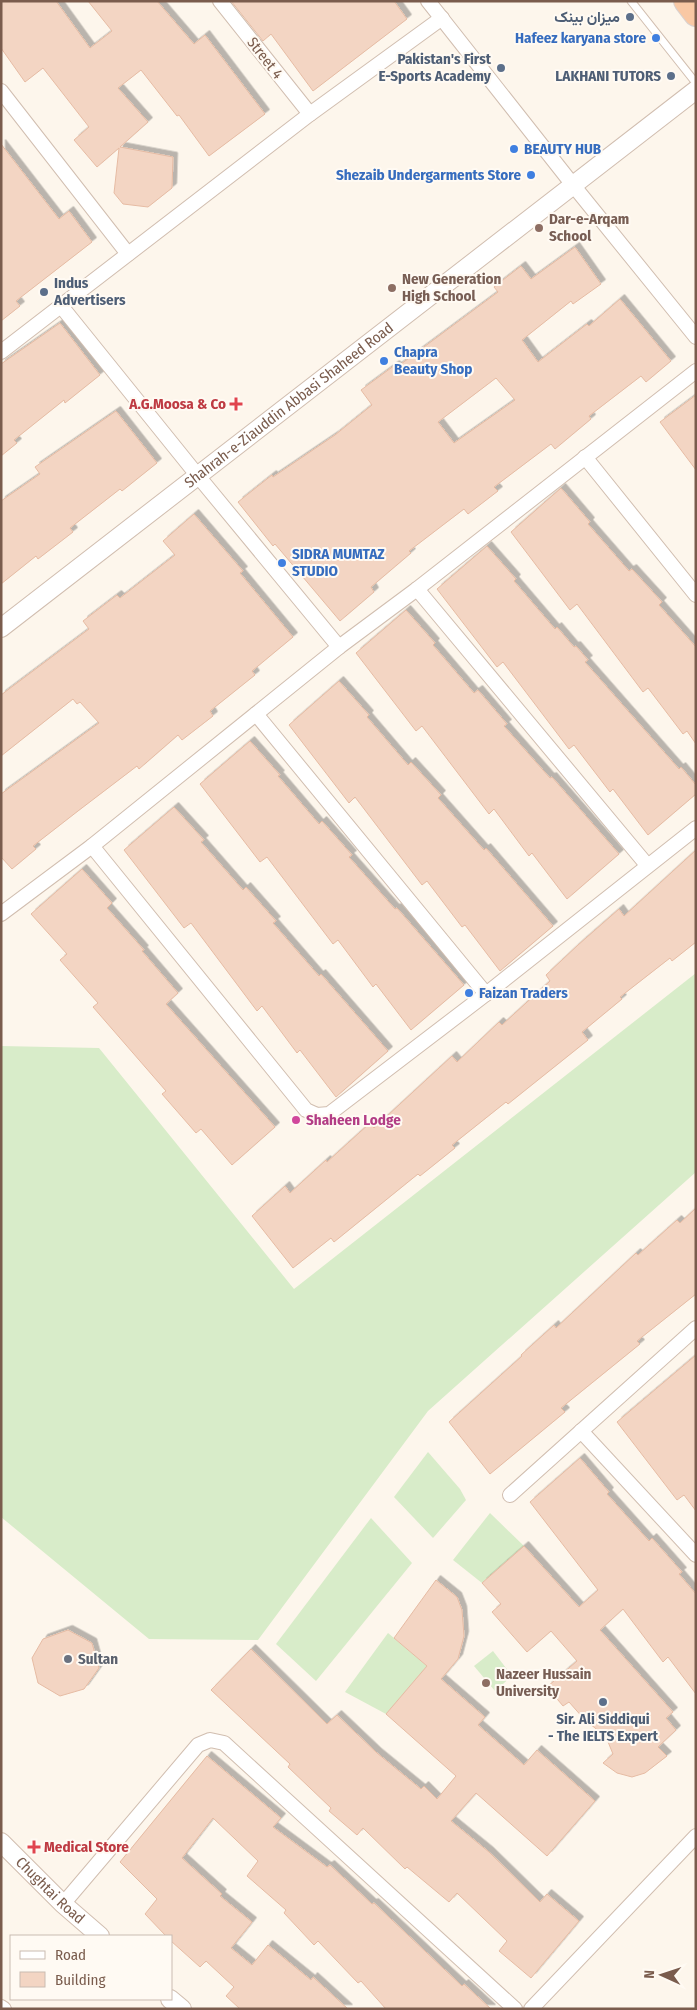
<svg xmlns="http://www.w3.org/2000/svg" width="697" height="2010" viewBox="0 0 697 2010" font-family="'Fira Sans Condensed',Vazirmatn,sans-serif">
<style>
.grass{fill:#d8ecc9}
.building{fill:#f3d5c3;stroke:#e6bba3;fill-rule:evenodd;filter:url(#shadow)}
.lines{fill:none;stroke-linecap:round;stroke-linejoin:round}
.service-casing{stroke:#d1beb0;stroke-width:9}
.minor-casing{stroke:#d1beb0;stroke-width:16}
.tertiary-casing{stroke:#d1beb0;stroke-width:20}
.trunk-casing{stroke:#dad1cd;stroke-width:26}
.service{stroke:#fff;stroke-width:7}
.minor{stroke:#fff;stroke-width:14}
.tertiary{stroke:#fff;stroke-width:18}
.trunk{stroke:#f9c8a4;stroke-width:24}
.service-dot{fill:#5c6f8a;stroke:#fffaf3;stroke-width:2}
.shop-dot{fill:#3f7fe0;stroke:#fffaf3;stroke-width:2}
.education-dot{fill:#8d6e63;stroke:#fffaf3;stroke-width:2}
.health-dot{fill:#e0444e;stroke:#fffaf3;stroke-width:2}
.hotel-dot{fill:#d1479c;stroke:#fffaf3;stroke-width:2}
.worship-dot{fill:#6b7280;stroke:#fffaf3;stroke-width:2}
.labels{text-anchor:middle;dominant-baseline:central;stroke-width:4;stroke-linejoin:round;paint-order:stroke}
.service-label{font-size:15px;font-weight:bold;fill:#4e5e75;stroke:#fffaf3;text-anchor:end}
.shop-label{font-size:15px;font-weight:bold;fill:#366cbe;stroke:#fffaf3;text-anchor:start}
.street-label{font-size:15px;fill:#7a5c4d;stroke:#fffaf3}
.education-label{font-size:15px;font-weight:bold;fill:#785e54;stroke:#fffaf3;text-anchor:start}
.health-label{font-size:15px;font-weight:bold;fill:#be3a42;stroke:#fffaf3;text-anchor:end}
.hotel-label{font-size:15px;font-weight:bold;fill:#b23c85;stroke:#fffaf3;text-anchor:start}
.worship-label{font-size:15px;font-weight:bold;fill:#5b616d;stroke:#fffaf3;text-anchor:start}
</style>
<defs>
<filter id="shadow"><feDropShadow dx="4.5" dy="-4.5" stdDeviation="0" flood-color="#0004"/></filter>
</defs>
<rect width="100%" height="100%" fill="#fdf6ec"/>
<g class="grass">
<path d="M696,973V1172L428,1411L258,1640L149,1639L1,1517V1046L99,1048L294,1289Z"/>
<path d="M428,1452L460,1489L466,1500L433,1538L394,1497Z"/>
<path d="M490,1513L524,1546L482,1583L453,1560Z"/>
<path d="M371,1518L412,1563L316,1681L276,1644Z"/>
<path d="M388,1633L427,1666L386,1714L345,1692Z"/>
<path d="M493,1651L512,1676L495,1691L474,1666Z"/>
</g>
<g class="building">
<path d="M1,1H56L90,48L112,31L88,1H157L194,44L205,35L265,114L209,156L179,115L177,116L141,70L118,88L148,122L120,147L173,157L172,188L148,207L123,204L114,193L119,148L97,167L74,140L89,127L43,68L25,82L1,48Z"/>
<path d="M231,1H394L407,19L313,91L271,34L263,41Z"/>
<path d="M1,144L59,219L69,211L92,242L16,301L20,306L1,321Z"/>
<path d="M575,247L601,284L573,304L571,301L522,340L538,362L587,324L589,326L620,299L671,361L646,382L641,376L589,416L591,419L555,449L551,444L494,487L498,491L468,514L464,509L409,551L411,553L371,587L374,592L340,621L275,544L273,546L238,502L272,475L273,477L335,435L372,405L361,390L395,365L397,367L498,292L494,287L521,266L531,279ZM496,378L515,400L454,443L438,422Z"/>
<path d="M60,323L100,375L65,403L64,400L14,440L17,443L1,456V364Z"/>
<path d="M696,395V470L660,422Z"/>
<path d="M116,411L157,463L122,491L120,489L70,528L73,532L38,559L36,556L1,584V501L40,474L35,467Z"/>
<path d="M561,488L590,522L588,524L629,571L632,569L662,602L659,605L696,647V744L687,731L683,734L648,688L643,692L577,604L570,610L511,532Z"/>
<path d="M194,514L243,571L240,573L293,637L252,671L255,675L210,711L213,716L182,740L178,735L139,769L137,766L78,811L33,846L36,849L12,869L1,857V794L99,723L80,702L77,704L73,699L1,756V695L89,629L83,621L117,595L120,598L175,555L163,541Z"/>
<path d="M487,546L516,579L514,581L555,629L557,627L574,647L576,646L588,660L585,662L679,769L681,767L696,785V794L648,835L613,789L610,792L574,745L569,749L503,662L497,667L437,589Z"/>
<path d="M406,610L435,643L433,645L474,693L478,690L507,724L504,726L550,778L552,777L619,854L567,899L532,853L529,856L494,809L489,814L422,726L416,731L356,653Z"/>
<path d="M339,681L369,715L367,717L408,765L411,762L441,795L438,798L484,850L486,848L553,926L500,971L465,925L462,927L427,881L422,885L355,797L349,803L289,725Z"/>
<path d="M250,741L280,775L278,776L319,824L322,821L352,855L349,857L395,909L397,908L464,985L411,1030L376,984L373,987L338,940L333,944L267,857L260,862L200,784Z"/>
<path d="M174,807L204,840L201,842L243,890L246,887L276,921L273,923L319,976L321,974L388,1051L336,1097L300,1050L297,1053L262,1006L257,1011L191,923L184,928L124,850Z"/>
<path d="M696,850V942L672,961L670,958L620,997L622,999L582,1032L588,1040L508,1104L506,1102L452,1145L455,1148L420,1176L418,1174L334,1242L331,1238L293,1268L252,1216L285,1186L290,1193L326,1160L327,1162L370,1123L374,1128L452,1056L457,1062L499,1022L502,1025L550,981L546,975L578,945L619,909L624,916Z"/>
<path d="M82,869L112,903L107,908L144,950L142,951L178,993L166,1004L275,1127L232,1165L201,1129L196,1133L162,1094L166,1091L93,1007L98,1003L60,960L67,954L31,914Z"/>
<path d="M696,1208V1294L637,1341L640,1344L561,1408L565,1412L490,1474L449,1422L522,1356L521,1355L554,1325L556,1328L636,1253L638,1255L677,1220L680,1223Z"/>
<path d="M696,1355V1511L684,1495L677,1500L617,1422Z"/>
<path d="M580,1458L609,1492L607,1494L649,1541L652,1538L682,1572L679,1574L696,1594V1694L668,1657L663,1662L623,1609L600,1630L673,1712L666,1718L676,1730L658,1747L667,1756L645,1773L632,1777L617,1773L603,1763L613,1754L606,1737L584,1719L569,1702L563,1706L547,1687L577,1661L551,1631L527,1652L492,1612L501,1604L482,1583L524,1546L579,1607L598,1590L530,1502Z"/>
<path d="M436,1580L457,1597L462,1610L464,1636L458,1659L441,1679L485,1717L478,1725L524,1765L537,1750L595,1801L547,1856L476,1793L451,1821L489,1852L540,1902L547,1894L579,1921L531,1978L499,1951L507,1941L457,1893L449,1902L407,1867L405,1869L363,1828L357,1835L329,1811L331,1808L288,1767L290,1764L211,1690L251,1649L327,1724L337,1715L377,1753L421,1789L424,1786L437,1799L456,1776L386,1714L427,1666L394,1638Z"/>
<path d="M68,1630L92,1643L99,1668L84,1689L60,1696L38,1683L32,1658L43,1639Z"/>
<path d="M207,1756L281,1818L273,1827L327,1867L330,1865L372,1904L374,1903L462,1986L464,1984L491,2009H386L361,1981L358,1983L318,1941L314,1945L284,1913L286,1910L247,1876L258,1861L213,1818L182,1858L222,1894L220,1896L252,1922L231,1948L252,1965L268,1945L311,1980L313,1977L348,2009H240L226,1996L234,1987L206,1961L200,1967L171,1941V1936H166L145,1914L157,1899L120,1862Z"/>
</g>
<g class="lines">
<g class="service-casing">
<path id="service" d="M631,1L696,83"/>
</g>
<g class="minor-casing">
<g id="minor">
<path d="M220,1L310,114"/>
<path d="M428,1L573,185L696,337"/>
<path d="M1,91L128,254"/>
<path d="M61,306L198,476L339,647"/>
<path d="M1,352L310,114L442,18"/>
<path d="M585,457L696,595"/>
<path d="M417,589L647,865"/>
<path d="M256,714L486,994"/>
<path d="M92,846L306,1110L317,1115L329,1114L486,994L696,828"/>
<path d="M1,914L92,846L339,647L417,589L696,371"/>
<path d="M581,1431L696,1555"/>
<path d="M510,1495L696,1328"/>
<path d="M63,1904L198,1745L210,1740L224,1743L515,2009"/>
<path d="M1,2007L4,2009"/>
<path d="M531,2009L696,1836"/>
</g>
</g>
<g class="tertiary-casing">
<g id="tertiary">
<path id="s1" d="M1,628L696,90"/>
<path id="s2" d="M1,1842L63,1904L100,1936"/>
<path d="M170,1999L182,2009"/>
</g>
</g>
<g class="trunk-casing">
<path id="trunk" d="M686,1L696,14"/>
</g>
<use href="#service" class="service"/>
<use href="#minor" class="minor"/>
<use href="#tertiary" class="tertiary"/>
<use href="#trunk" class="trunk"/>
</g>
<g class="service-dot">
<circle cx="630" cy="17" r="5"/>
<circle cx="501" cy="68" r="5"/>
<circle cx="671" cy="76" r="5"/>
<circle cx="44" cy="292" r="5"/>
<circle cx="603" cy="1702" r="5"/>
</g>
<g class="shop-dot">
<circle cx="656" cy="38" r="5"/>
<circle cx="514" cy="149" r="5"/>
<circle cx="531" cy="175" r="5"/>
<circle cx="384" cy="361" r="5"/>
<circle cx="282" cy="563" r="5"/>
<circle cx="469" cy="993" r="5"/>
</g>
<g class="education-dot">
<circle cx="539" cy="228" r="5"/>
<circle cx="392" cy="288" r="5"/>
<circle cx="486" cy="1683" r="5"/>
</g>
<g class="health-dot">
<path d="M233.5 396.5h5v5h5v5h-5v5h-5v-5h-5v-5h5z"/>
<path d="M31.5 1839.5h5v5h5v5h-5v5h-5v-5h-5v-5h5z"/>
</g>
<circle class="hotel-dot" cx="296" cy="1120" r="5"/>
<circle class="worship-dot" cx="68" cy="1659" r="5"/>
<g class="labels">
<g class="service-label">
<text x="620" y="17">میزان بینک</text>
<text x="491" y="59">Pakistan's First<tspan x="491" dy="17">E-Sports Academy</tspan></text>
<text x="661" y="76">LAKHANI TUTORS</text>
<text x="54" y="283" text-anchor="start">Indus<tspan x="54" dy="17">Advertisers</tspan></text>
<text x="603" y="1719" text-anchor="middle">Sir. Ali Siddiqui<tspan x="603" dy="17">- The IELTS Expert</tspan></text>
</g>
<g class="shop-label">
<text x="646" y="38" text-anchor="end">Hafeez karyana store</text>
<text x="524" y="149">BEAUTY HUB</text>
<text x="521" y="175" text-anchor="end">Shezaib Undergarments Store</text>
<text x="394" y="352">Chapra<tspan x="394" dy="17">Beauty Shop</tspan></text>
<text x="292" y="554">SIDRA MUMTAZ<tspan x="292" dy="17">STUDIO</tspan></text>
<text x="479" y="993">Faizan Traders</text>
</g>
<g class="street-label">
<text transform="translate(265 58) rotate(52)">Street 4</text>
<text stroke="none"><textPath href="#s1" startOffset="364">Shahrah-e-Ziauddin Abbasi Shaheed Road</textPath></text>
<text stroke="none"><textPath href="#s2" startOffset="69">Chughtai Road</textPath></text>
</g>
<g class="education-label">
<text x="549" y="219">Dar-e-Arqam<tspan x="549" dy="17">School</tspan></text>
<text x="402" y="279">New Generation<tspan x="402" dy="17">High School</tspan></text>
<text x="496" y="1674">Nazeer Hussain<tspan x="496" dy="17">University</tspan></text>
</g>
<g class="health-label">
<text x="226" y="404">A.G.Moosa &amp; Co</text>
<text x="44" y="1847" text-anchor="start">Medical Store</text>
</g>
<g class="hotel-label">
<text x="306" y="1120">Shaheen Lodge</text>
</g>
<g class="worship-label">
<text x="78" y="1659">Sultan</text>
</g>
</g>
<rect width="697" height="2010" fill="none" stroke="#7a5c4d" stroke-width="5"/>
<rect x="10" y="1935" width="162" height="65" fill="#fffaf3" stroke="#cabbb1"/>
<rect x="20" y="1951" width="25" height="8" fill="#ffffff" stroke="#cabbb1"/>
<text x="55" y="1960" font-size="15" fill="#7a5c4d">Road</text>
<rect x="20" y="1972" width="25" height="15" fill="#f3d5c3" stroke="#cabbb1"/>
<text x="55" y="1985" font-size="15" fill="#7a5c4d">Building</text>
<g transform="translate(662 1975) rotate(273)" stroke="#fffaf3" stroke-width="4" paint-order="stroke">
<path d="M0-4L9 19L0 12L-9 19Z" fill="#7a5c4d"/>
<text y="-8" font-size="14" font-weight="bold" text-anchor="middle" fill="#7a5c4d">N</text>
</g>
</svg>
